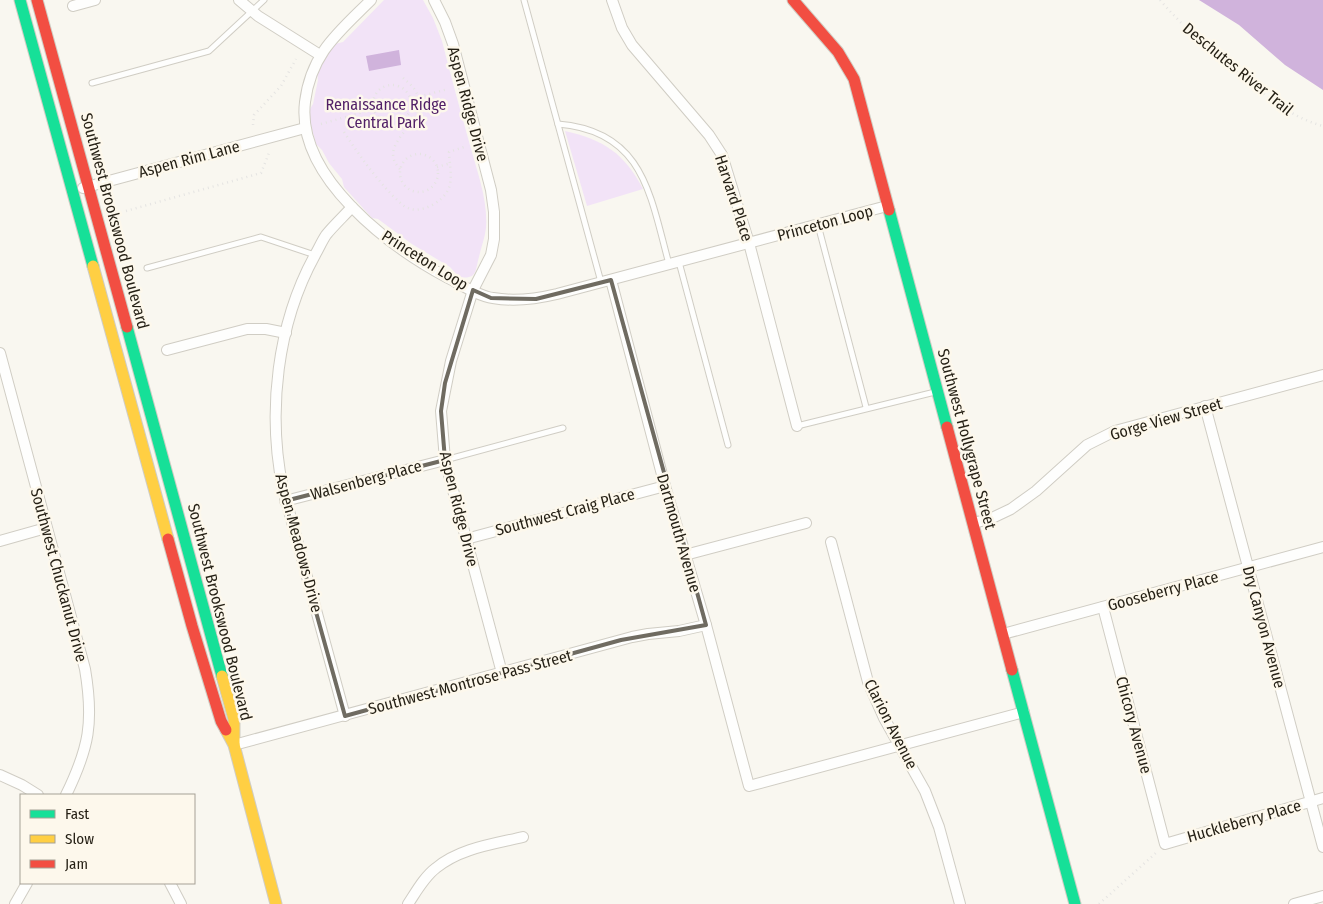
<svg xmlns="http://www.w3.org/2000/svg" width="1323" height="904" viewBox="0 0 1323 904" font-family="'Fira Sans Condensed',sans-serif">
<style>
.green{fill:#f2e3f7}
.water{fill:#d0b3dc}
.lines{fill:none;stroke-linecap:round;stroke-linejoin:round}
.lane-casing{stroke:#d0cdc4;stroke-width:7}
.street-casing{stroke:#d0cdc4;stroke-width:12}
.fast-casing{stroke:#d0cdc4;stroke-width:13}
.slow-casing{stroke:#d0cdc4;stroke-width:13}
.jam-casing{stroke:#d0cdc4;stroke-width:13}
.path{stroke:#e5e4e2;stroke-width:2.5;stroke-dasharray:1 4;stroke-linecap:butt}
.lane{stroke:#fefefd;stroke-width:5}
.street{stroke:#fefefd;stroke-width:10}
.fast{stroke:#16e098;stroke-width:11}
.slow{stroke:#ffcf43;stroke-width:11}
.jam{stroke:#f24e42;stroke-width:11}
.marked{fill:none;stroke:#6f6b61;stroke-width:4;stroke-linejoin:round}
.labels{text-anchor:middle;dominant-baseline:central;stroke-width:5;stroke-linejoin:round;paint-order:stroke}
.street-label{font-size:16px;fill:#241f14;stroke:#fdf8ec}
.park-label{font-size:16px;fill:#501e66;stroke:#fdf8ec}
</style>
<rect width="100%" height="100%" fill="#f9f7f0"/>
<g class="green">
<path d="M384,0H423L433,18L442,41C451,77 461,113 471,149C478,174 488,201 486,228C485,238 481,247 479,257C475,270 478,280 459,277L450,267L412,244L378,219L372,218L344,187L342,179L329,163L322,150L316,144L310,122V109L313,104L318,80L317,73L324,59L335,44L343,42Z"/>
<path d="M565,131C604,140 624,153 643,189L587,206Z"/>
</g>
<g class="water">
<path d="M1199,0H1323V90L1285,65L1239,25Z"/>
<path d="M399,50L401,65L369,71L366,56Z"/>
</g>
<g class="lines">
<g class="lane-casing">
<g id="lane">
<path d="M524,0L601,282"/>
<path d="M92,83L209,51L264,0"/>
<path d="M558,124C644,131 650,195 669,264"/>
<path d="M818,225L866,407"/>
<path d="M679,262L728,445"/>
<path d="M147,268L261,237L315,255"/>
<path d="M797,426L935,392"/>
<path d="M445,460L563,428"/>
</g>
</g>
<g class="street-casing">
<g id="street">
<path d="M239,0L258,16L320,55"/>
<path d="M371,0C339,32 311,53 305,102C296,177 390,247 448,278C462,285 478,296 493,298C515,302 536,299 557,294L887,206"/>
<path d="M434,0L445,22L453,44L491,190L494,212V239L491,255L473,290L451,361L441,411L445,460L502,673"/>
<path d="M612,0L622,28L632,45L709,135L722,155L749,243L797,426"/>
<path d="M73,6L95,0"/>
<path d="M83,188L305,128"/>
<path d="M611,280L665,486L706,625L749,786L1024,712"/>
<path d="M167,350L247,329H266L286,333"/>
<path d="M0,353L85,669C94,722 89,748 66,795"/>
<path d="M1205,406L1323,847"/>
<path d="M285,501L445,460"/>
<path d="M974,523L992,518L1011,509L1036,491L1087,445L1115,431L1323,375"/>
<path d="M466,539L665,486"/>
<path d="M0,541L46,528"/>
<path d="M831,542L868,682L884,718L925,791L939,827L960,904"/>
<path d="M685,555L806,523"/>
<path d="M1103,607L1165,844L1323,798"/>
<path d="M1003,634L1323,547"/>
<path d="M345,716L283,489C267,412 277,324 315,255C319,248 322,241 326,235C334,225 344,216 352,207"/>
<path d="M234,745L632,637L648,634L679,631L706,625"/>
<path d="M0,775L22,785L38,795"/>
<path d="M170,883L181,904"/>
<path d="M15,904L27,883"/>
<path d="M408,904C416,892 424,877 436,868C460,848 494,844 523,837"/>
<path d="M1294,904L1323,896"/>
</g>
</g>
<g class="fast-casing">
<g id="fast">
<path d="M20,0L93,266"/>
<path d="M889,210L947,427"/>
<path d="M127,327L222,676"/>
<path d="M1012,670L1075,904"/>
</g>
</g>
<g class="slow-casing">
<g id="slow">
<path d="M93,266L168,539"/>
<path d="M222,676L234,719V744"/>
<path d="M226,730L234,745L276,904"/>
</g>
</g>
<g class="jam-casing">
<g id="jam">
<path d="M37,0L127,327"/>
<path d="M793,0L838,52L854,79L889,210"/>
<path d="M947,427L1012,670"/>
<path d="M168,539L192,626L221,721L226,730"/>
</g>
</g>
<g class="path">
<path d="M1160,0C1185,29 1212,52 1242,76C1268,97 1290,117 1323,126"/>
<circle cx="392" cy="104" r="19"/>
<path d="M410,99L448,89"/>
<path d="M321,124L374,109"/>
<path d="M253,125L254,115L281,86L296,59"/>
<path d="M344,132C359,155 374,176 393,196C398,200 402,206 408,208C416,212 427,208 434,204C457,190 450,174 449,152L464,147"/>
<circle cx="419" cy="173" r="19"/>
<path d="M437,167L451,163"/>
<path d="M400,169C373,141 435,122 415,90C412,85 406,81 401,76"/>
<path d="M126,211L261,173L269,153"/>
<path d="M1099,904L1157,852"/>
</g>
<use href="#lane" class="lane"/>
<use href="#street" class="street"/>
<use href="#fast" class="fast"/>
<use href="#slow" class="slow"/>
<use href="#jam" class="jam"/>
</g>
<path class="marked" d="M611,280L706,625L621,640L345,716L285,501L445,460L441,411L445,383L473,290L491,298L536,299Z"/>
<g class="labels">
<g class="street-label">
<text transform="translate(1238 69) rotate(39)">Deschutes River Trail</text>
<text transform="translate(468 104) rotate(75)">Aspen Ridge Drive</text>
<text transform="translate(189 159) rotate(-15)">Aspen Rim Lane</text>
<text transform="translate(734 198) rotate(72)">Harvard Place</text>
<text transform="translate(115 221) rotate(75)">Southwest Brookswood Boulevard</text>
<text transform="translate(825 223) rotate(-15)">Princeton Loop</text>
<text transform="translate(425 260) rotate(32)">Princeton Loop</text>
<text transform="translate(1166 419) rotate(-16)">Gorge View Street</text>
<text transform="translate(967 439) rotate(75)">Southwest Hollygrape Street</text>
<text transform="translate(366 480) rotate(-15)">Walsenberg Place</text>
<text transform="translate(459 509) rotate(76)">Aspen Ridge Drive</text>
<text transform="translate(565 512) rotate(-15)">Southwest Craig Place</text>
<text transform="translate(679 533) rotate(74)">Dartmouth Avenue</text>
<text transform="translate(299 543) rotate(75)">Aspen Meadows Drive</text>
<text transform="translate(59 575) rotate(75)">Southwest Chuckanut Drive</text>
<text transform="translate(1163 591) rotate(-15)">Gooseberry Place</text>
<text transform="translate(220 612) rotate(76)">Southwest Brookswood Boulevard</text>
<text transform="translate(1264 627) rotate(75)">Dry Canyon Avenue</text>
<text transform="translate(470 682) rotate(-15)">Southwest Montrose Pass Street</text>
<text transform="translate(891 724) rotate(63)">Clarion Avenue</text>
<text transform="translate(1134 725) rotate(75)">Chicory Avenue</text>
<text transform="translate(1244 821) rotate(-16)">Huckleberry Place</text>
</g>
<g class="park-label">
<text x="386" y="104">Renaissance Ridge<tspan x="386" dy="18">Central Park</tspan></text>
</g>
</g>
<rect x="20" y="794" width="175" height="90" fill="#fdf8ec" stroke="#a6a196"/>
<rect x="30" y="810" width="25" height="8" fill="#16e098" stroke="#a6a196"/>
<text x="65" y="819" font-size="15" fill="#241f14">Fast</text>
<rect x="30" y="835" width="25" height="8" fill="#ffcf43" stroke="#a6a196"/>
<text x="65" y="844" font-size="15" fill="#241f14">Slow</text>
<rect x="30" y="860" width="25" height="8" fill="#f24e42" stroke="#a6a196"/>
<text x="65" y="869" font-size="15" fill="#241f14">Jam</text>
</svg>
